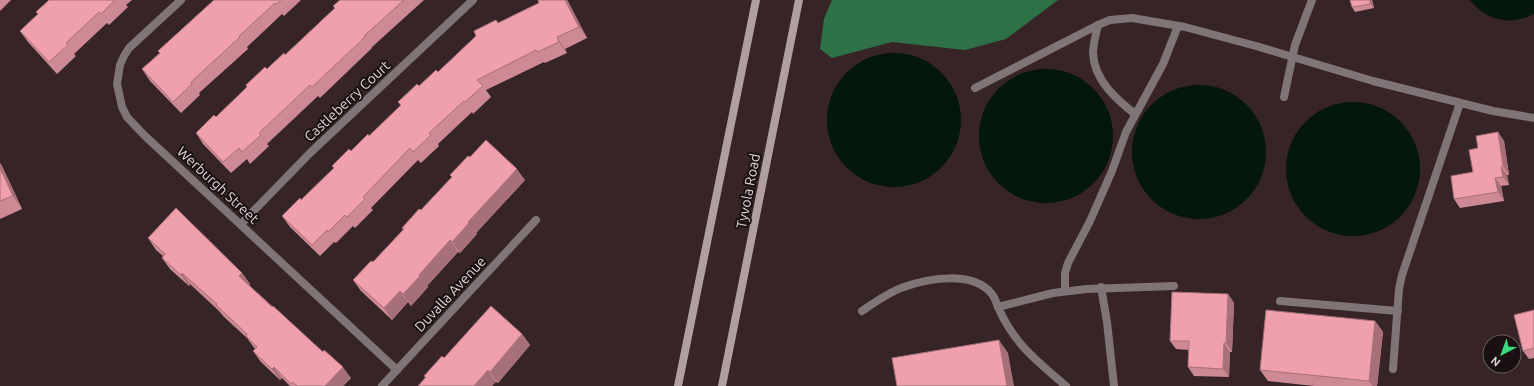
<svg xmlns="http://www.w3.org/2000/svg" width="1534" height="386" viewBox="0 0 1534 386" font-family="Ubuntu,sans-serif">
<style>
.forest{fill:#2f7147}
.water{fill:#03170a}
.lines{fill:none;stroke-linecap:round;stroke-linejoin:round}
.lane{stroke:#7f7576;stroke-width:8}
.street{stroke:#7f7576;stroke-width:8}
.secondary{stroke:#b09fa1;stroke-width:8}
.wall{fill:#ce8a94}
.shaded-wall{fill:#a77078}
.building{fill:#efa0ac;stroke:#a77078}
.labels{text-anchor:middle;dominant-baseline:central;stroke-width:4;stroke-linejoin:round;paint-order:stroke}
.street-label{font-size:14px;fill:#e2d6d7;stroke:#181011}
</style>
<rect width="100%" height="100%" fill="#362426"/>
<path class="forest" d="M832,0H1058L1006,39L965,50L892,42L832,58L820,49L824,19Z"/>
<g class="water">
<path d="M1470,0H1534V14C1509,26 1487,21 1470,0Z"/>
<circle cx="894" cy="120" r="67"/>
<circle cx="1046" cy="136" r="67"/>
<circle cx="1199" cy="152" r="67"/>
<circle cx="1353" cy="169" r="67"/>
</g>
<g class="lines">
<g class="lane">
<path d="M1098,25C1096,34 1093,44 1093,53C1094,80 1116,99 1135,114"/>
<path d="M975,88L1098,25L1110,20L1132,18L1185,27L1256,46L1373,81L1493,111L1534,118"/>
<path d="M1284,97L1295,45L1312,0"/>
<path d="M1101,287L1107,322L1114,386"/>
<path d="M1065,291V273L1068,263L1090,221L1112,171L1126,132L1163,64L1178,26"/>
<path d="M1280,301L1398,311"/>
<path d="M862,311C875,302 889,292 904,287C929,278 972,271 991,293C995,297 996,302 998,307"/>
<path d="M1393,369L1399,289L1402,275L1460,103"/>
<path d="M1066,386C1037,361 1014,344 998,307L1053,293L1087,289L1174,286"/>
</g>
<g class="street">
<path d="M181,0L129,48L124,56L120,65L117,84L122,107L127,117L144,135L397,370"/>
<path d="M241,224L310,153L473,0"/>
<path d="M382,386L536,220"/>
</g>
<g class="secondary">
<path d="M678,386L756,0"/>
<path d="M722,386L799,0"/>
</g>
</g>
<g class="wall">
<path d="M0,0H11L0,11Z"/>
<path d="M49,0H132L126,5L128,7L109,25L107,23L74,54L76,56L57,74L28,42L20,31L38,14Z"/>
<path d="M214,0H301L284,16L282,14L247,47L248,49L199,93L200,95L181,113L150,81L142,69L160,53L158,51Z"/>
<path d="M340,0H424L372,47V48L320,98L318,96L267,144L269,146L250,164L247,159L231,173L203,144L196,133L216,117L267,69L285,55L335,8Z"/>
<path d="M539,0H567L587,38L565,49L567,53L545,63L544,62L486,90L491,97L473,114L472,112L438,144L439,146L421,163L418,160L371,208L373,210L355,228L353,226L336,243L334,242L320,256L290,227L282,216L301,200L351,151L369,136L401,106L398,102L438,72L498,23L539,3Z"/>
<path d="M1372,0L1374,8L1355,12L1352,7Z"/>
<path d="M1498,132L1504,141L1509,175H1507L1509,185L1501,186L1504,201L1460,208L1454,199L1473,172L1478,148Z"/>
<path d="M470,157L525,180L476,233L477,234L460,253L458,252L427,286L428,287L411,306L408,302L392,320L361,291L353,280L373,262L403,230L402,228L421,210L452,177L450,175Z"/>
<path d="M0,163L2,166L22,209L0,219Z"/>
<path d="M148,238L242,273L250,284L249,285L351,378L343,386H290L282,378L280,380L261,362L253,351L255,349L247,338L224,317L219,311L190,284L189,286L170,269L162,258L163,256L156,250Z"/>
<path d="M1228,294L1234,303L1232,352H1230L1229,377L1194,376L1188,367L1189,350L1176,349L1170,341Z"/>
<path d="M1534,310V358L1529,359L1523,351Z"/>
<path d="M1375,321L1383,332L1377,386H1314L1268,381L1260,370Z"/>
<path d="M522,334L530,345L498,383L496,382L425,378L424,376L444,358Z"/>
</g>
<g class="shaded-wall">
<path d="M565,0H567L568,1L587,38L579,27Z"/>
<path d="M1370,0H1372L1374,8L1370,4Z"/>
<path d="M557,37L565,49L567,53L559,42Z"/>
<path d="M1498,132L1504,141L1509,175L1503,166Z"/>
<path d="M0,163L2,166L22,209L13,196L0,168Z"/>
<path d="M1501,167L1507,175L1509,185L1503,177Z"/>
<path d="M517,169L525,180L476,233L477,234L460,253L452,242L468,222Z"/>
<path d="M1495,178L1501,186L1504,201L1498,192Z"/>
<path d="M450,240L458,252L427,286L428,287L411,306L403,294L419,275Z"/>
<path d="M182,273L190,284L189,286L181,275Z"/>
<path d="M242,273L250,284L247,288L239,276Z"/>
<path d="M400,291L408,302L392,320L384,308Z"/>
<path d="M1228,294L1234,303L1232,352L1226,343Z"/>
<path d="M1375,321L1383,332L1377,386H1372L1369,381Z"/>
<path d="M522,334L530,345L498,383L490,372Z"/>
<path d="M999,340L1008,353L1014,386H1007Z"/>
<path d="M1224,343L1230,352L1229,377L1223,369Z"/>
<path d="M274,367L282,378L280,380L272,369Z"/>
<path d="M343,367L351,378L343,386H325Z"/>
<path d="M488,370L496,382L492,386H474Z"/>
</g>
<g class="building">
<path d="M49,0H115L101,14L99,12L66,43L68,45L49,62L20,31L38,14L36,12Z"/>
<path d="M214,0H281L276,4L275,3L239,36L240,37L191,82L192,84L173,102L142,69L160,53L158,51Z"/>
<path d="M340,0H404L364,36L365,37L312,87L310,85L259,133L261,135L242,152L239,148L223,162L196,133L214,115L216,117L247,87L246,85L265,67L267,69L284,53L285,55L335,8L333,6Z"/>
<path d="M538,0H565L579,27L557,37L559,42L537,52L536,50L477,80L483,86L465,102L464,101L429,133L431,135L413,152L410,148L363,197L365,199L347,217L345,215L328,232L327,230L312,245L282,216L300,198L301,200L334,168L332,166L349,149L351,151L368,134L369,136L401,105L398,102L417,84L419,86L436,70L438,72L476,36L474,31L496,20L498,23L539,3Z"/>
<path d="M1350,0H1370V4L1352,7Z"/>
<path d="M1498,132L1503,166L1501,167L1503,177L1495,178L1498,192L1454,199L1451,176L1473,172L1469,150L1478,148L1476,136Z"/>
<path d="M486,140L517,169L468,222L469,223L452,242L450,240L419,275L420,276L403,294L400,291L384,308L353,280L371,261L373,262L404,229L402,228L419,209L421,210L452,177L450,175L468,156L470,157Z"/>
<path d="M0,168L13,196L0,201Z"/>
<path d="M176,208L242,273L239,276L272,307L273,306L323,352L324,350L343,367L325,386H297L293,382L291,384L274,367L272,369L253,351L257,347L246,336L247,334L216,305L217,304L182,273L181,275L162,258L165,254L148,238Z"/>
<path d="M1172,292L1228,294L1226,343H1224L1223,369L1188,367L1189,341H1170Z"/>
<path d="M491,306L522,334L490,372L488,370L474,386H418L426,377L424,376L442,356L444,358Z"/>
<path d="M1266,310L1375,321L1369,381L1260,370Z"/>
<path d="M1534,310V348L1523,351L1514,315Z"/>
<path d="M999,340L1007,386H897L892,358Z"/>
</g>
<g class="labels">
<g class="street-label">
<text transform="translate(347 101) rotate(-43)">Castleberry Court</text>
<text transform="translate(218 185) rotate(43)">Werburgh Street</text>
<text transform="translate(748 191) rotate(-79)">Tyvola Road</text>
<text transform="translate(450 294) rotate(-47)">Duvalla Avenue</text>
</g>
</g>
<g transform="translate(1502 354) rotate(221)"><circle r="19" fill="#181011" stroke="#695f60"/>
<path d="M0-3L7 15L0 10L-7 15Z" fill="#3cd77e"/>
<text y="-6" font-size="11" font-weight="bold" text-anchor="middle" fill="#e2d6d7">N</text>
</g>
</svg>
